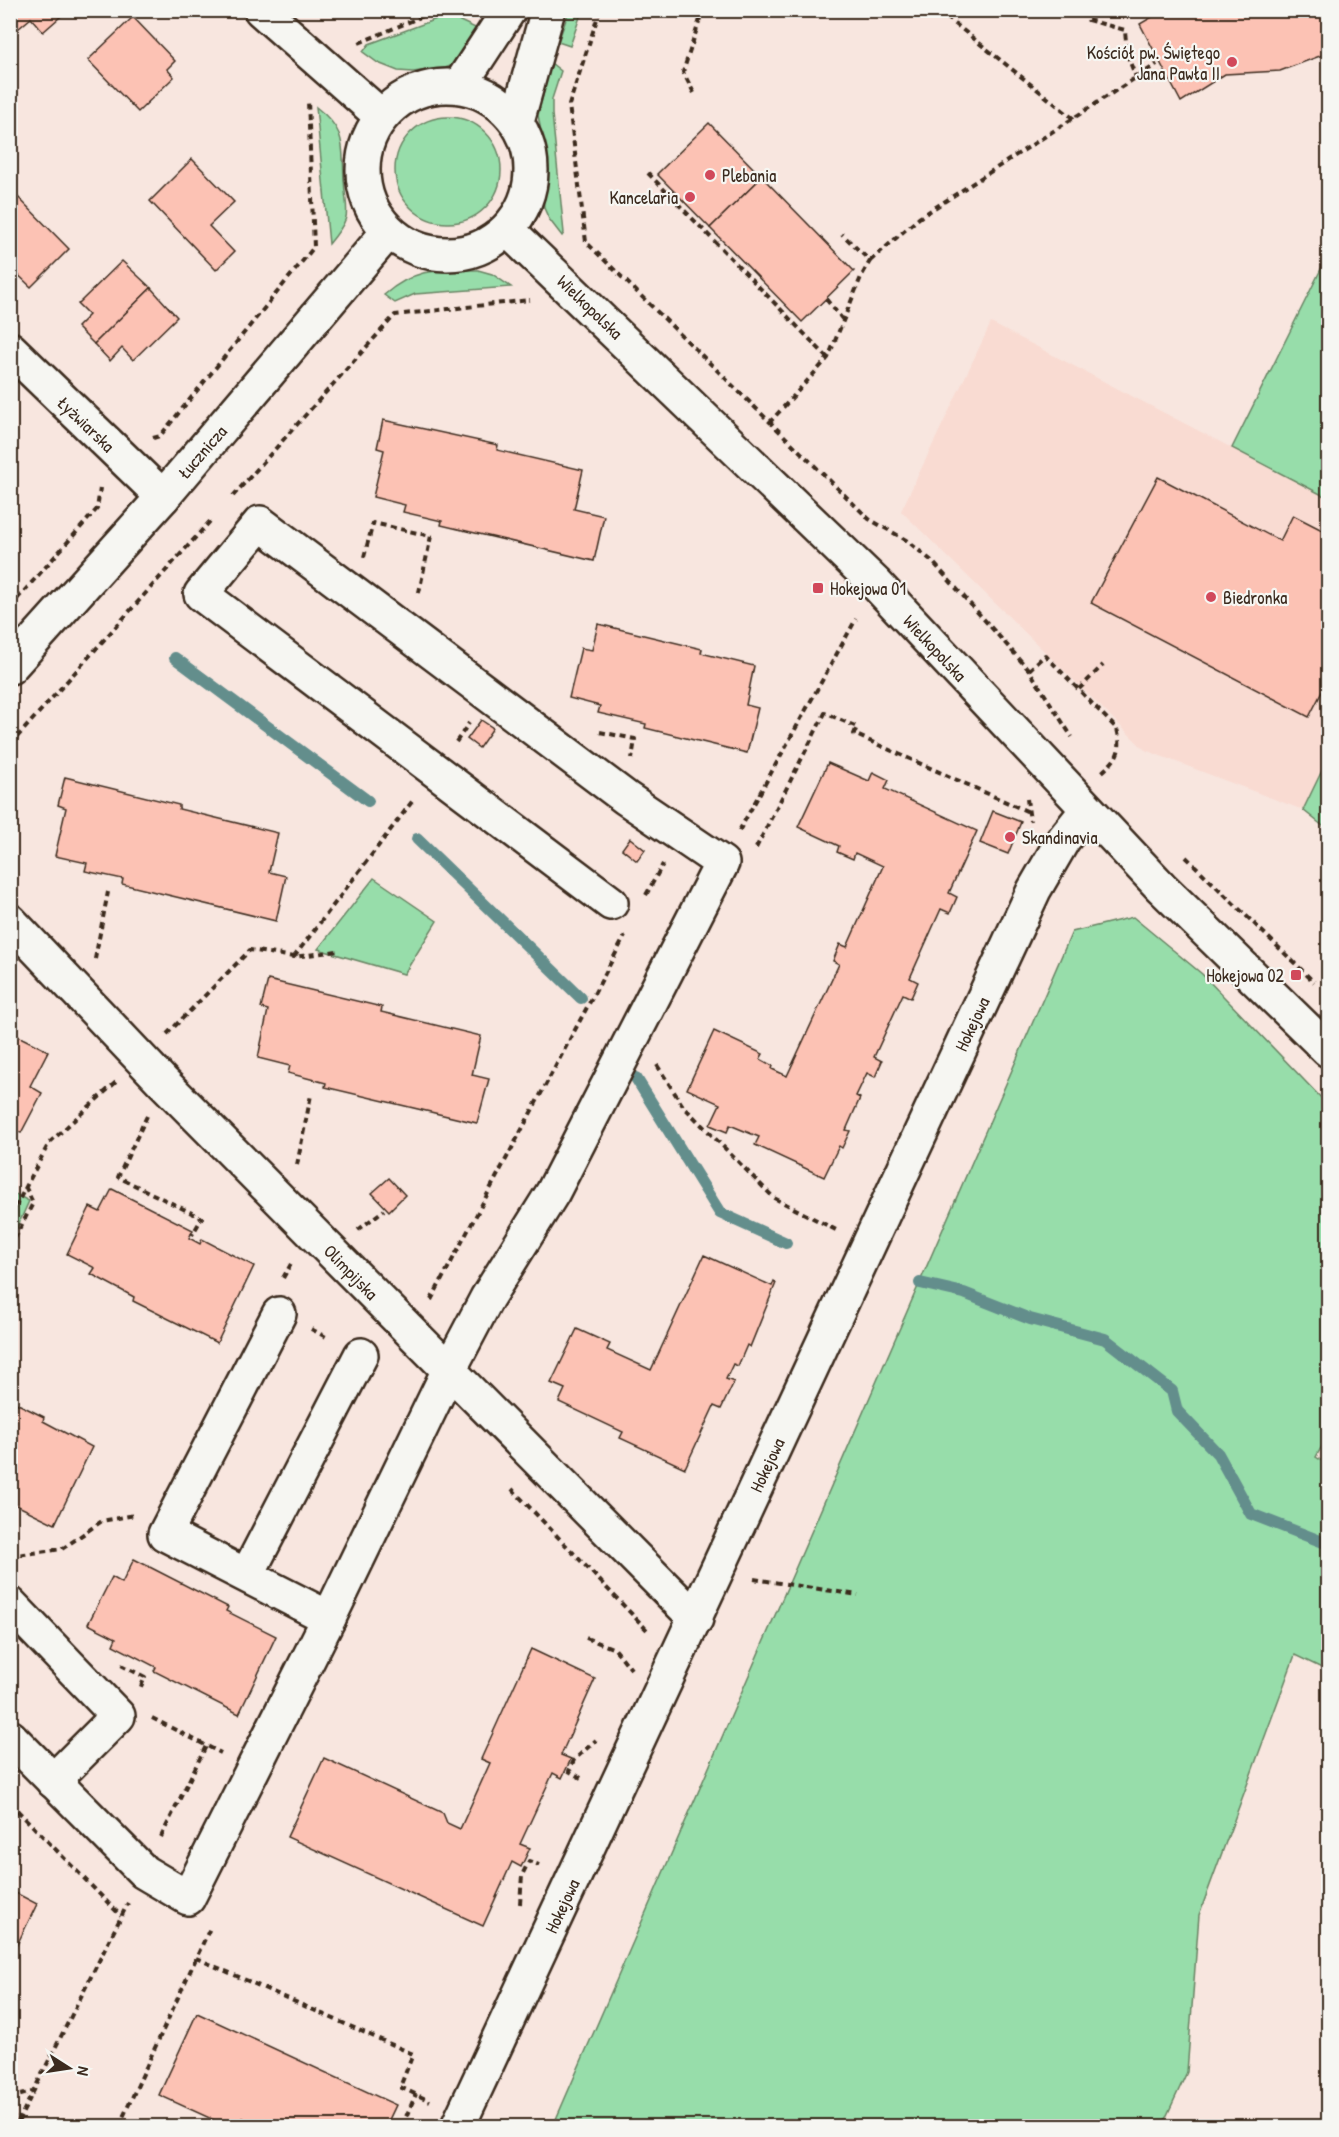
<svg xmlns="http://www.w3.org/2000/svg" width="1339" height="2137" viewBox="0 0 1339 2137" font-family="'Patrick Hand',sans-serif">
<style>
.built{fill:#f9dbd2}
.green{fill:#97ddaa;stroke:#698464;stroke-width:1.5}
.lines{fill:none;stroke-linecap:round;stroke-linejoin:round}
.stream{stroke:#648e8c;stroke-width:12}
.building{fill:#fcc2b4;stroke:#3b2a1e;stroke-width:1.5}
.minor-casing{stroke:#3b2a1e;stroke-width:38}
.path{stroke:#3b2a1e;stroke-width:4;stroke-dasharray:6 4.5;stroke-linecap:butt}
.minor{stroke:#f6f6f2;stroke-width:33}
.poi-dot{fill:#d1495b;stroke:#f6f6f2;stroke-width:2}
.labels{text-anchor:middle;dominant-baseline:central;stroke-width:4.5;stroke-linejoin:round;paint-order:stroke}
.poi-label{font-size:18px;fill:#3b2a1e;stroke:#f6f6f2;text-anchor:start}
.street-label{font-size:18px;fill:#3b2a1e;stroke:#f6f6f2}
</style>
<rect width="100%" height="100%" fill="#f8e6df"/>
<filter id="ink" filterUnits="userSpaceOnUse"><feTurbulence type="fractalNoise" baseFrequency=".0167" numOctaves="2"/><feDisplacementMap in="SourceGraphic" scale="12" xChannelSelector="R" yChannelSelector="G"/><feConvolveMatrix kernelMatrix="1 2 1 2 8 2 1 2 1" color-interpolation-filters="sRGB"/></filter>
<g filter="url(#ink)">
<path class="built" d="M991,323L1328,498V758L1303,810L1145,750L901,511Z"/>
<g class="green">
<path d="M569,11H582L570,46L558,42Z"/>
<path d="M447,15L482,31L456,64L445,68L413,72L398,71L378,63L363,52L369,44Z"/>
<path d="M551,63L561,71L552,99V114L564,233L562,236L549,219L544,208L543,195L547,165L538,115Z"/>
<path d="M316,107C347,131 342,145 344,180C346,215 354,214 329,244Z"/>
<circle cx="448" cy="170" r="53"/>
<path d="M1328,255V498L1232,448Z"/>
<path d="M478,270L492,274L511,287L415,294L395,303L384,295C417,267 437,270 478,270Z"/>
<path d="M1328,758V830L1303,810Z"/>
<path d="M374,878L437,921L404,974L318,949Z"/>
<path d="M1133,917L1202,974L1328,1105V1435L1316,1457L1328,1465V1671L1295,1655L1199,1915L1187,2072L1162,2126H553L1072,932Z"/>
<path d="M11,1192L29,1201L11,1241Z"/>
</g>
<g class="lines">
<g class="stream">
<path d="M175,658L368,801"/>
<path d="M417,839L581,998"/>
<path d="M636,1078L720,1213L786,1243"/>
<path d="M920,1283L964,1293L1030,1319L1105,1339L1172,1391L1177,1411L1218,1454L1251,1514L1328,1544"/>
</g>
</g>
<g class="building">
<path d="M10,10H68L43,32L31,18L12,34Z"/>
<path d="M1164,10H1328V53L1280,71L1225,74L1181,102L1140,24Z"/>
<path d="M133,17L175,61L167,69L174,77L138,112L88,60Z"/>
<path d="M709,123L762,177L710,228L657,174Z"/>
<path d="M192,159L234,202L209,226L234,252L216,270L150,201Z"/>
<path d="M762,177L854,271L802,322L710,228Z"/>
<path d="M12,191L69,249L31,287L10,267Z"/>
<path d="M122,261L151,288L94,344L77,327L89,315L78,304Z"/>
<path d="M151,288L177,317L133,360L122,348L110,361L94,344Z"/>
<path d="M383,420L498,445L497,450L583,470L574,509L604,516L594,561L441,525L442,521L403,512L405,505L373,497L384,450L377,448Z"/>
<path d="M1158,477L1280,541L1293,515L1328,533V680L1309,717L1091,603Z"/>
<path d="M598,624L702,649L701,653L754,666L746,705L758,708L747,753L645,728L646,724L598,713L600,706L569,698L581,648L592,650Z"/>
<path d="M481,720L493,728L479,748L467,739Z"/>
<path d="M828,763L869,781L873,772L889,780L885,789L977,831L949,893L957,897L950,913L941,909L910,978L918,982L911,998L903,994L874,1057L882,1061L875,1077L867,1073L856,1096L860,1098L846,1130L850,1131L842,1148L839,1146L824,1177L755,1145L759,1137L730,1125L727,1132L710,1125L720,1104L687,1089L714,1031L763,1054L760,1059L773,1066L772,1069L787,1076L839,964L833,961L840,944L847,947L883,866L855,853L853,859L837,852L839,846L798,827Z"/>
<path d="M65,777L179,805V809L278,833L269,872L286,876L276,921L122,884L123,879L85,871L87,863L55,856L66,808L58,805Z"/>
<path d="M993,811L1021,822L1008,854L980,843Z"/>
<path d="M630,838L645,850L637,861L622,849Z"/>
<path d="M268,980L382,1007L381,1012L481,1036L472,1075L489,1079L477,1123L325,1087L326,1083L288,1073L290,1066L258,1058L268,1010L261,1008Z"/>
<path d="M10,1032L48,1051L30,1086L42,1093L21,1133L10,1128Z"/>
<path d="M389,1178L405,1195L389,1211L372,1193Z"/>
<path d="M112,1189L193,1230L189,1238L200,1244L202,1239L254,1266L217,1343L133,1301L134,1297L91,1274L95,1268L67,1254L90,1207L100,1212Z"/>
<path d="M704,1255L772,1286L774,1281L776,1283L750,1347L747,1345L738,1366L733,1364L726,1379L734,1382L721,1409L714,1406L685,1468L620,1438L623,1432L559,1402L565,1389L551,1383L577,1329L610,1344L607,1350L651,1370Z"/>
<path d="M10,1400L44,1417L43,1421L92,1447L55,1524L10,1502Z"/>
<path d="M134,1559L228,1607L226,1611L276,1636L239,1714L154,1671L156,1667L113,1645L116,1638L88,1624L112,1577L122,1583Z"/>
<path d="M531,1649L595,1679L561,1755L571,1759L562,1778L553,1773L520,1844L530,1848L521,1867L512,1862L483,1926L287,1837L324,1758L443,1813L447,1823L460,1829L490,1763L481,1759Z"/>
<path d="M10,1890L37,1904L10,1959Z"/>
<path d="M197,2013L396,2105L386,2126H260L243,2118L239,2126H227L159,2095Z"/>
</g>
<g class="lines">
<g class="minor-casing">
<g id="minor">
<path d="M261,10L381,116"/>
<path d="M460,85L509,10"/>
<circle cx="447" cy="170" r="84"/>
<path d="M517,121L548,10"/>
<path d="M508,230L876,584L1161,887L1328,1050"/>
<path d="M10,349L163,497"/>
<path d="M10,667L163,497L388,232"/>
<path d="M10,921L163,1082L696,1619"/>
<path d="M279,1314L165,1534L329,1618L448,1372L487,1298L553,1192L722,863L626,798L260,523L201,594L611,903"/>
<path d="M247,1575L361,1355"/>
<path d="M10,1604L118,1716L53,1781"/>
<path d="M10,1737L144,1872L188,1898L329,1618"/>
<path d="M458,2126L1034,890L1063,840L1087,810"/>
</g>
</g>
<g class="path">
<path d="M600,10L569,105L586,242L869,519L906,540L932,561L1029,670L1072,737"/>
<path d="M938,10L1074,119"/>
<path d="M1084,10L1088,20L1125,30L1127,55L1136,77"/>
<path d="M359,43L437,10"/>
<path d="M694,93L683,72L703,10"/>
<path d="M648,173L828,358"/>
<path d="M870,261L919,218L1157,64"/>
<path d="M826,299L843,320"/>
<path d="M769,423L828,358L861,277L870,261L842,234"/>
<path d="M153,438L160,436L314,247L308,101"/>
<path d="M233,496L395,315L530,300"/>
<path d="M364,557L373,523L431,536L418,597"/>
<path d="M10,607L97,509L100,488"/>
<path d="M1029,670L1045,655L1117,729C1123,751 1117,759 1101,773"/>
<path d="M1079,689L1103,665"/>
<path d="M600,732L635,739L632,759"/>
<path d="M456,742L469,723"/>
<path d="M10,745L212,519"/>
<path d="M1027,799L1030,821"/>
<path d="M739,831L856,619"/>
<path d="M756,848L825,713L857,727L854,734L1031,813"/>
<path d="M1186,857L1314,982"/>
<path d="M646,895L663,864"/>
<path d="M294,957L414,799"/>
<path d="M95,959L108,892"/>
<path d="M167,1034L250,950L294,957L337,951"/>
<path d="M657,1065L683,1106L774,1198L836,1230"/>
<path d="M147,1116L118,1177L202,1218L192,1235"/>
<path d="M297,1165L311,1095"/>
<path d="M10,1217L49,1143L116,1082"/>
<path d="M358,1230L384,1210"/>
<path d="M10,1248L33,1203L26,1188"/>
<path d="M283,1278L291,1264"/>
<path d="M431,1300L625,936"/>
<path d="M311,1329L328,1338"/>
<path d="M512,1489L648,1631"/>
<path d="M10,1556L62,1549L102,1521L135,1515"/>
<path d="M754,1579L858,1595"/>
<path d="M586,1638L615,1649L631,1669"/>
<path d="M121,1665L145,1677L140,1689"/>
<path d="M152,1718L221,1753"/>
<path d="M581,1778L569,1771L574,1760L596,1740"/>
<path d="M10,1803L121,1916"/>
<path d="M161,1837L206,1746"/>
<path d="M520,1904L522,1875L529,1861L539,1865"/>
<path d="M196,1958L413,2054L400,2087L430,2101"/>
<path d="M10,2098L32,2092"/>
<path d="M10,2114L23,2126"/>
<path d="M18,2122L128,1903"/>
<path d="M75,2126V2123"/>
<path d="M119,2126L210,1928"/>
<path d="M402,2126L416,2094"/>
</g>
<use href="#minor" class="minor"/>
</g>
</g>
<g class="poi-dot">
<circle cx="1232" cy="62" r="6"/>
<circle cx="710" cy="175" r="6"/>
<circle cx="690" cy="197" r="6"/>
<rect x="812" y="582" width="12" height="12" rx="3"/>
<circle cx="1211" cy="597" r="6"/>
<circle cx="1010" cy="837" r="6"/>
<rect x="1290" y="969" width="12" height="12" rx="3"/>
</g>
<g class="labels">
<g class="poi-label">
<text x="1220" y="52" text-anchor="end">Kościół pw. Świętego<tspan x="1220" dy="21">Jana Pawła II</tspan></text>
<text x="722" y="175">Plebania</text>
<text x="678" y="197" text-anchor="end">Kancelaria</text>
<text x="830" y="588">Hokejowa 01</text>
<text x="1223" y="597">Biedronka</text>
<text x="1022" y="837">Skandinavia</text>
<text x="1284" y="975" text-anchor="end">Hokejowa 02</text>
</g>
<g class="street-label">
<text transform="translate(590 307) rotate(44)">Wielkopolska</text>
<text transform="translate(86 424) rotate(44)">Łyżwiarska</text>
<text transform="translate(202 452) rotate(-49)">Łucznicza</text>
<text transform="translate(935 648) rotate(47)">Wielkopolska</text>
<text transform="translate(972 1024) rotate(-65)">Hokejowa</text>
<text transform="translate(351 1272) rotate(46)">Olimpijska</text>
<text transform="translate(767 1465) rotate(-65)">Hokejowa</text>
<text transform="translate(562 1906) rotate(-65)">Hokejowa</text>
</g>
</g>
<rect width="1339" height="2137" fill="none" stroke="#f6f6f2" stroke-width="36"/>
<rect x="18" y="18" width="1303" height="2101" fill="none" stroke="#3b2a1e" stroke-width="2" filter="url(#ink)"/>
<g transform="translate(69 2068) rotate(102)" stroke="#f6f6f2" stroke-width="4.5" paint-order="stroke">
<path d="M0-4.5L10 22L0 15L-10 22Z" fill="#3b2a1e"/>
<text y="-9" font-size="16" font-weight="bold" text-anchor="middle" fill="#3b2a1e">N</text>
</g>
</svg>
